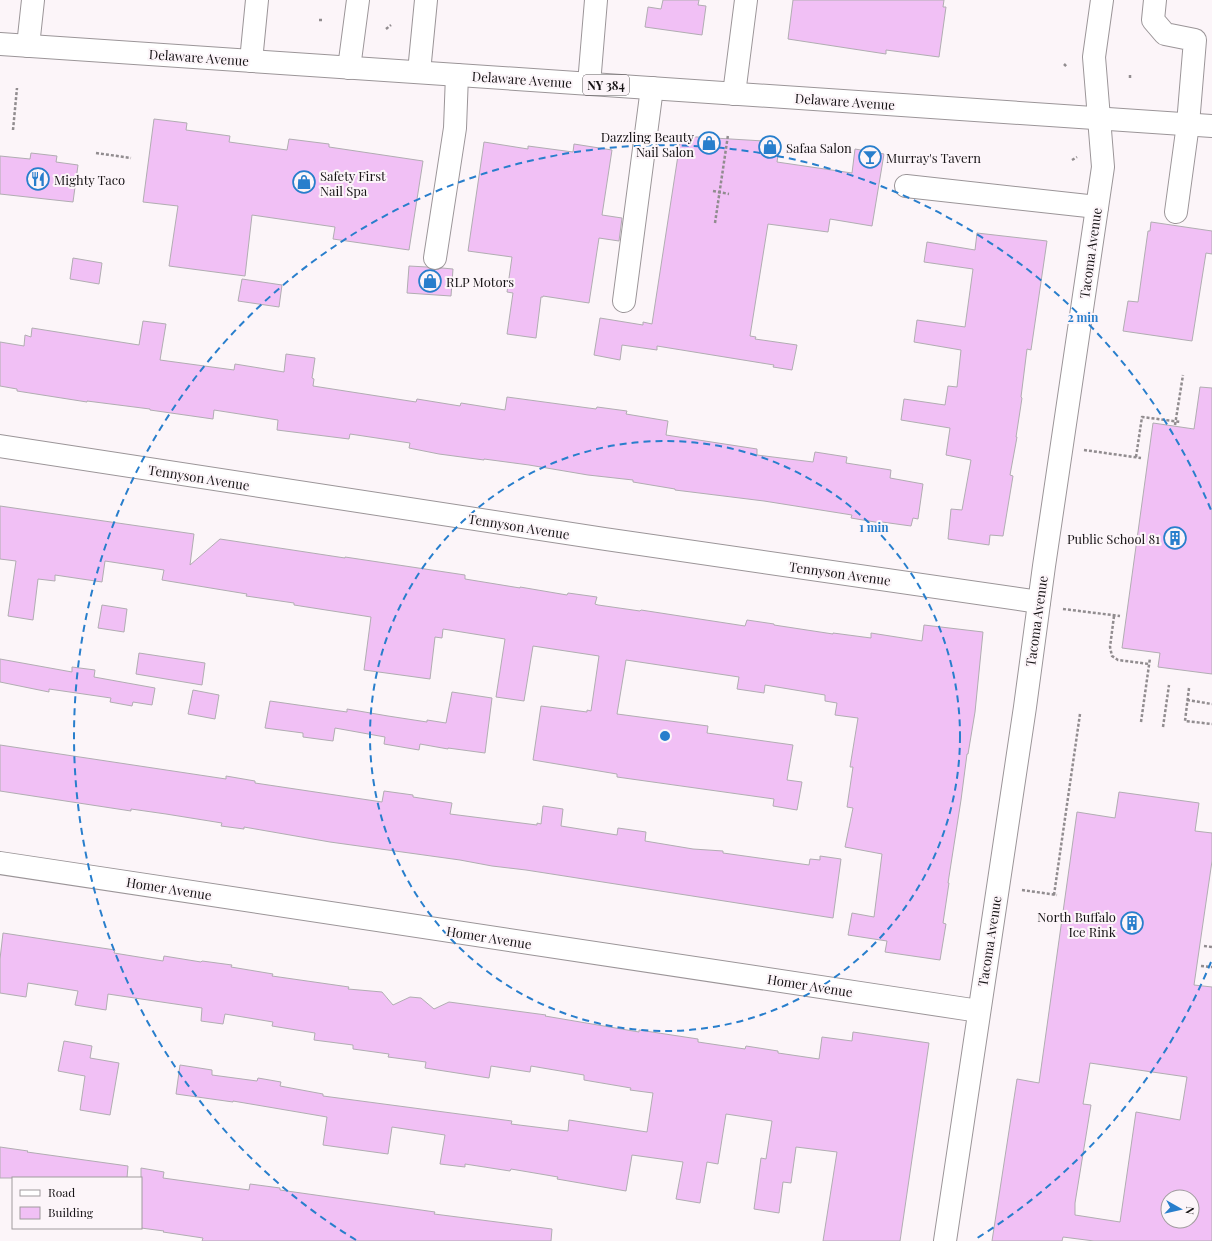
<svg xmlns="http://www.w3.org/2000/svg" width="1212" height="1241" viewBox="0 0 1212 1241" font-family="'Playfair Display',serif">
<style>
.building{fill:#f1c0f5;stroke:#b1adb2;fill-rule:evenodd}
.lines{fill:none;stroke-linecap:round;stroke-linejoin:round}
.minor-casing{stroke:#9b9598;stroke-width:24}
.major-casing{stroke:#9b9598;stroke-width:24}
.path{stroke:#918c8f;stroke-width:2.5;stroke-dasharray:3 2;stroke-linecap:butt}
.minor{stroke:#fff;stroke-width:22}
.major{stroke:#fff;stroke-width:22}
.ring{fill:none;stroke:#287ecc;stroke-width:2;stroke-dasharray:7 5}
.labels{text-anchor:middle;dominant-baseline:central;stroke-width:4;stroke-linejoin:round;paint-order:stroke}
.shield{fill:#fcf5f9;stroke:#5b5759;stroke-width:1}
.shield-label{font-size:12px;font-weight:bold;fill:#161315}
.street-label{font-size:13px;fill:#161315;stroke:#fcf5f9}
.poi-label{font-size:13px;fill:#161315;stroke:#fcf5f9;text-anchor:start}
.centre{fill:#287ecc;stroke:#fcf5f9;stroke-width:2}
.ring-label{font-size:12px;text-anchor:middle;font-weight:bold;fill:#287ecc;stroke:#fcf5f9;stroke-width:4;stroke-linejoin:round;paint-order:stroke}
</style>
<rect width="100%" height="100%" fill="#fcf5f9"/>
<g class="building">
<path d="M663,0H699L698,5L706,6L702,35L645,27L648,7L661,9Z"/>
<path d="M793,0H944L943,7H946L939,57L886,50V54L788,39Z"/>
<path d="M154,119L187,123L186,130L230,136L229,142L287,150L289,139L329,144V147L423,161L409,250L333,239L335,227L252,215L245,276L169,266L178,206L143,202Z"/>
<path d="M681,136L780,142L777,162L852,173L855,149L884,154L872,226L830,219L828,232L768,224L750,336L756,337L755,339L797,345L792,370L773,367L774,365L657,346V350L622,345L620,360L594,355L600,318L643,325V322L652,324Z"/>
<path d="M484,142L528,149V146L573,152L574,144L612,150L602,215L622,218L619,241L599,238L589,303L543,296V297H541L536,338L507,334L513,293L507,292L512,257L468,251Z"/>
<path d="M31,153L57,156L56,162L78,165L73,202L0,194V156L30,159Z"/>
<path d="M1151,222L1212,231V254L1206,253L1192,341L1123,331L1128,301L1138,302L1148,231H1150Z"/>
<path d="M977,233L1047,241L1031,350L1027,349L1021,397L1022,398L1016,437H1017L1010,475L1013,476L1003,536L990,535L989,545L948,539L951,509L962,510L971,460L946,455L950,428L901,420L904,399L945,405L948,386L957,387L961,350L914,342L917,320L965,327L973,269L924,262L927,242L975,250Z"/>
<path d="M73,258L102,263L99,284L70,279Z"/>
<path d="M409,266L427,267L433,270L442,268L453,269L451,296L407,293Z"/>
<path d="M242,279L282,285L279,307L238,301Z"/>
<path d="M143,321L166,324L160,360L234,370L235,364L284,372L286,354L315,358L312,378L314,379L313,386L416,402L417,399L460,406L461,403L505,410L507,397L596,409L597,407L627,411L626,414L668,421L666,435L757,449V455L813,462L815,452L847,457L846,463L891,470L890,478L923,484L918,519L913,518L911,526L882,522L881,523L851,518L852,515L764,501L675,490V489L633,482V480L588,475L529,465L484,459V460L439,454L409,448L410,443L350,434L349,439L277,430L278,420L214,410L213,419L150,410V409L87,401V402L17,391V389L0,386V342L24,346L25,335L31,337L32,328L139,345Z"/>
<path d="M1200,387L1212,388V674L1158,667L1160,653L1122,648L1153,423L1194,429Z"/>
<path d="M0,506L194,534L190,565L220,539L345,558V557L465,575V579L520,588V587L567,595L568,593L597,597L595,604L598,605L640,611L641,610L745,626L747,620L774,624V625L833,634V633L871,638V633L922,641L924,625L983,632L975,712L968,754H967L961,800L948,883H949L943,923L946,924L940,960L885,952L887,941L848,935L852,913L874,917L882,854L845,847L853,808L847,807L853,767H850L858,718L835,715L837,703L825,701V695L765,685L764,693L737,689L739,677L626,660L617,714L708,726L707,733L793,745L787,780L802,782L797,810L773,806L774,799L617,777V774L533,760L541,706L587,712V710L591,711L599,656L533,646L524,701L496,697L505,639L443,629L442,638L435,637L430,679L364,670L371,617L294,605V603L246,596L247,594L162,580L164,570L105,561L102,582L55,575V581L38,579L33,620L8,616L16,561L0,559Z"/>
<path d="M102,605L127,609L124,632L98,628Z"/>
<path d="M139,653L205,663L202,685L136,674Z"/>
<path d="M0,659L72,672V667L95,670L94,677L155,688L152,705L133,702L132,706L110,702L111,698L49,689V692L0,682Z"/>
<path d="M193,690L219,695L215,719L188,714Z"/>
<path d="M452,692L492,698L485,753L448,748V749L420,744L419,750L384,744L385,737L335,728L333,741L303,737V733L265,728L270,701L347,712V709L388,716L427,722V720L446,723Z"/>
<path d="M0,745L226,779V776L255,781V783L382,802L384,791L413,795V797L452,803L450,814L537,825V823L541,824L543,806L563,809L561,826L617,835L618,828L646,832L645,841L693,849L723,851V853L809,865L810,859L820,860V856L841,859L833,918L526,870L492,866L460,860L330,842L244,827V829L221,826L222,823L166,814L131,809V811L0,791Z"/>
<path d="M1119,792L1199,803L1195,831L1212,833V861L1194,985L1212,987V1241H1094L1063,1237L1062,1241H992L1017,1079L1039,1083L1077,812L1115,818ZM1090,1063L1187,1077L1180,1120L1136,1112L1120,1222L1075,1215V1203L1091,1105L1083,1104ZM1168,1197H1192V1221H1168Z"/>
<path d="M3,933L115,950L114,953L163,961L164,956L201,962L202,961L232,965L231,967L273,974L272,976L349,987L348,989L382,992L393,1005L410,997L421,998L434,1009L449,1002L546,1015L545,1016L639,1032V1030L698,1039V1042L745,1049L746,1046L778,1051V1053L819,1059L822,1037L852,1041L853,1032L929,1043L900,1241H823L837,1152L796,1147L791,1183L783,1182L779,1213L754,1209L761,1158L766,1159L772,1121L726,1114L718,1164L707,1162L700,1203L676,1199L683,1162L632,1155L626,1191L557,1179L558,1177L511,1169L510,1171L465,1164V1167L440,1164L445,1135L392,1127L388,1154L323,1145L327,1117L233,1101V1102L176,1094L180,1065L212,1070V1075L257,1081L258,1078L281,1082L280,1086L323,1094V1096L512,1121L511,1124L568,1131L569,1120L647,1132L653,1093L630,1090L631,1088L584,1080V1075L531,1066L530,1072L491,1066L489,1078L425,1068L426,1062L388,1057L389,1054L353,1049V1045L314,1040L315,1033L272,1026L273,1022L225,1014L223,1024L201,1021L202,1008L148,1000L108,994L106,1010L75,1005L78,991L28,983L26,997L0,993V959Z"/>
<path d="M64,1041L92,1046L90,1058L119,1063L110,1115L80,1110L85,1076L58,1071Z"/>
<path d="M0,1147L28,1151L27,1152L128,1166L127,1178H0Z"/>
<path d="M141,1168L164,1172L163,1178L249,1190L250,1184L280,1188V1190L435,1212L434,1214L552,1229L551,1241H202L203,1238L163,1232L164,1231L141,1228Z"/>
</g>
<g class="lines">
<g class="minor-casing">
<g id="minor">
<path d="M1155,0L1153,20L1165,34L1195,40L1188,124L1176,212"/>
<path d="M28,46L33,0"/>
<path d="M251,61L257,0"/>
<path d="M349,68L358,0"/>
<path d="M419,72L426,0"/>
<path d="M589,84L596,0"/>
<path d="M734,94L746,0"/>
<path d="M906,186L1097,207"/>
<path d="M435,258L455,128L457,75"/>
<path d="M624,301L652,88"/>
<path d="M0,446L605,539L1039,602"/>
<path d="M0,863L979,1011"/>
<path d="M945,1241L1025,707L1044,566L1103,167L1094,57L1102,0"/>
</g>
</g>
<g class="major-casing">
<path id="major" d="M0,44L1212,126"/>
</g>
<g class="path">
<path d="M319,20H324"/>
<path d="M386,29L391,25"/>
<path d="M1064,64L1067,67"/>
<path d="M1130,78V74"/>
<path d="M13,130L17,88"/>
<path d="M96,153L131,158"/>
<path d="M1072,160L1077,157"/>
<path d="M713,191L729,194"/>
<path d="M715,223L728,135"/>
<path d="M1175,425L1183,375"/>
<path d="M1084,450L1141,458"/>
<path d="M1136,457L1142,417L1181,422"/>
<path d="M1063,609L1120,616"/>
<path d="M1114,616L1110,647L1112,656L1118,660L1149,664"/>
<path d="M1189,688L1185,721L1212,724"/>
<path d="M1187,700L1212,704"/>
<path d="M1141,722L1150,658"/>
<path d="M1163,727L1169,685"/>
<path d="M1022,890L1057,895"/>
<path d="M1054,895L1080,714"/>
<path d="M1204,946L1212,947"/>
<path d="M1201,966L1212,967"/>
</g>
<use href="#minor" class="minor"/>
<use href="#major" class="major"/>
</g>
<g class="ring">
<circle cx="665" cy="736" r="295"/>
<path d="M1211 962A591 591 0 0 1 974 1240M356 1240A591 591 0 1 1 1211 510"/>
</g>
<defs>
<g id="shop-ring" transform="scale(1.15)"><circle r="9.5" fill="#fcf5f9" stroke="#287ecc" stroke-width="1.5"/><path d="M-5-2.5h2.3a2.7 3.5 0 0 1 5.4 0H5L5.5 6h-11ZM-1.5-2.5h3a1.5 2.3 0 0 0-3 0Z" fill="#287ecc"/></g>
<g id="bar-ring" transform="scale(1.15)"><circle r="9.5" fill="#fcf5f9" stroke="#287ecc" stroke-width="1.5"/><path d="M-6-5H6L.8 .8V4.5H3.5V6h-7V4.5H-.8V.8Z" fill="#287ecc"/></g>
<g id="restaurant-ring" transform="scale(1.15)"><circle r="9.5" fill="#fcf5f9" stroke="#287ecc" stroke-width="1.5"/><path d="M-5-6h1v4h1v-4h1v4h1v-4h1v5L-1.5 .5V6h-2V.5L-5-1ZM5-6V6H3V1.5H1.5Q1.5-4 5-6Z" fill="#287ecc"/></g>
<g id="building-ring" transform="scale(1.15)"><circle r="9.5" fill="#fcf5f9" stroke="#287ecc" stroke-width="1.5"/><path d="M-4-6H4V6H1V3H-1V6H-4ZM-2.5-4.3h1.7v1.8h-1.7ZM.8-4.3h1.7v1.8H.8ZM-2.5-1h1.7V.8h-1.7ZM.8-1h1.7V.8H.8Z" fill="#287ecc"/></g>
</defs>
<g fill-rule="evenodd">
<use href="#shop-ring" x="709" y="143"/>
<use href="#shop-ring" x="770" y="147"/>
<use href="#bar-ring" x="870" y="157"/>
<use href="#restaurant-ring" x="38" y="179"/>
<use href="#shop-ring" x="304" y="182"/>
<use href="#shop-ring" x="430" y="281"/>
<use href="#building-ring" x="1175" y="538"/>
<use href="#building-ring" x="1132" y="923"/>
</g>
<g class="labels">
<rect class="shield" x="583" y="75" width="46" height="20" rx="3"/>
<g class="shield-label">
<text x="606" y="85">NY 384</text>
</g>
<g class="street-label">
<text transform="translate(199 57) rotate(4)">Delaware Avenue</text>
<text transform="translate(522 79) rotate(4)">Delaware Avenue</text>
<text transform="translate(845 101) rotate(4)">Delaware Avenue</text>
<text transform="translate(1090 253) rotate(-82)">Tacoma Avenue</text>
<text transform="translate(199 477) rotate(9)">Tennyson Avenue</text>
<text transform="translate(519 526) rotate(9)">Tennyson Avenue</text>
<text transform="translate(840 573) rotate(8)">Tennyson Avenue</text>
<text transform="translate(1036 621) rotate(-82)">Tacoma Avenue</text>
<text transform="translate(169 888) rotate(9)">Homer Avenue</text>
<text transform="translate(489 937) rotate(9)">Homer Avenue</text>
<text transform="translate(989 941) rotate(-81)">Tacoma Avenue</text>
<text transform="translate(810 985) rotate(9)">Homer Avenue</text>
</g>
<g class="poi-label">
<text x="694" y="136" text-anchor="end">Dazzling Beauty<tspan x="694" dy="15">Nail Salon</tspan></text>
<text x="786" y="147">Safaa Salon</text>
<text x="886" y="157">Murray's Tavern</text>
<text x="320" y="175">Safety First<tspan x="320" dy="15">Nail Spa</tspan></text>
<text x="54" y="179">Mighty Taco</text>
<text x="446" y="281">RLP Motors</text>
<text x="1160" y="538" text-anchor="end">Public School 81</text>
<text x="1116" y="916" text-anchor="end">North Buffalo<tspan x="1116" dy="15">Ice Rink</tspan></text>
</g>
</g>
<circle cx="665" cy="736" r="6" class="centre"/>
<g class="ring-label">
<text x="1083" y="322">2 min</text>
<text x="874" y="532">1 min</text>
</g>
<rect x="12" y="1177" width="130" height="52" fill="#fcf5f9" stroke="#a09b9e"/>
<rect x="20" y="1190" width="20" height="6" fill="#ffffff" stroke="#a09b9e"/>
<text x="48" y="1197" font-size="12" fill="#161315">Road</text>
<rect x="20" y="1207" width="20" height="12" fill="#f1c0f5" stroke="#a09b9e"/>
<text x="48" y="1217" font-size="12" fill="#161315">Building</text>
<g transform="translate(1180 1209) rotate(98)"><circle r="19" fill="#fcf5f9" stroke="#a09b9e"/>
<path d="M0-3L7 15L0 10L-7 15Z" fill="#287ecc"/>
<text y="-6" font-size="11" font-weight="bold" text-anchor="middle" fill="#161315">N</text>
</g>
</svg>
